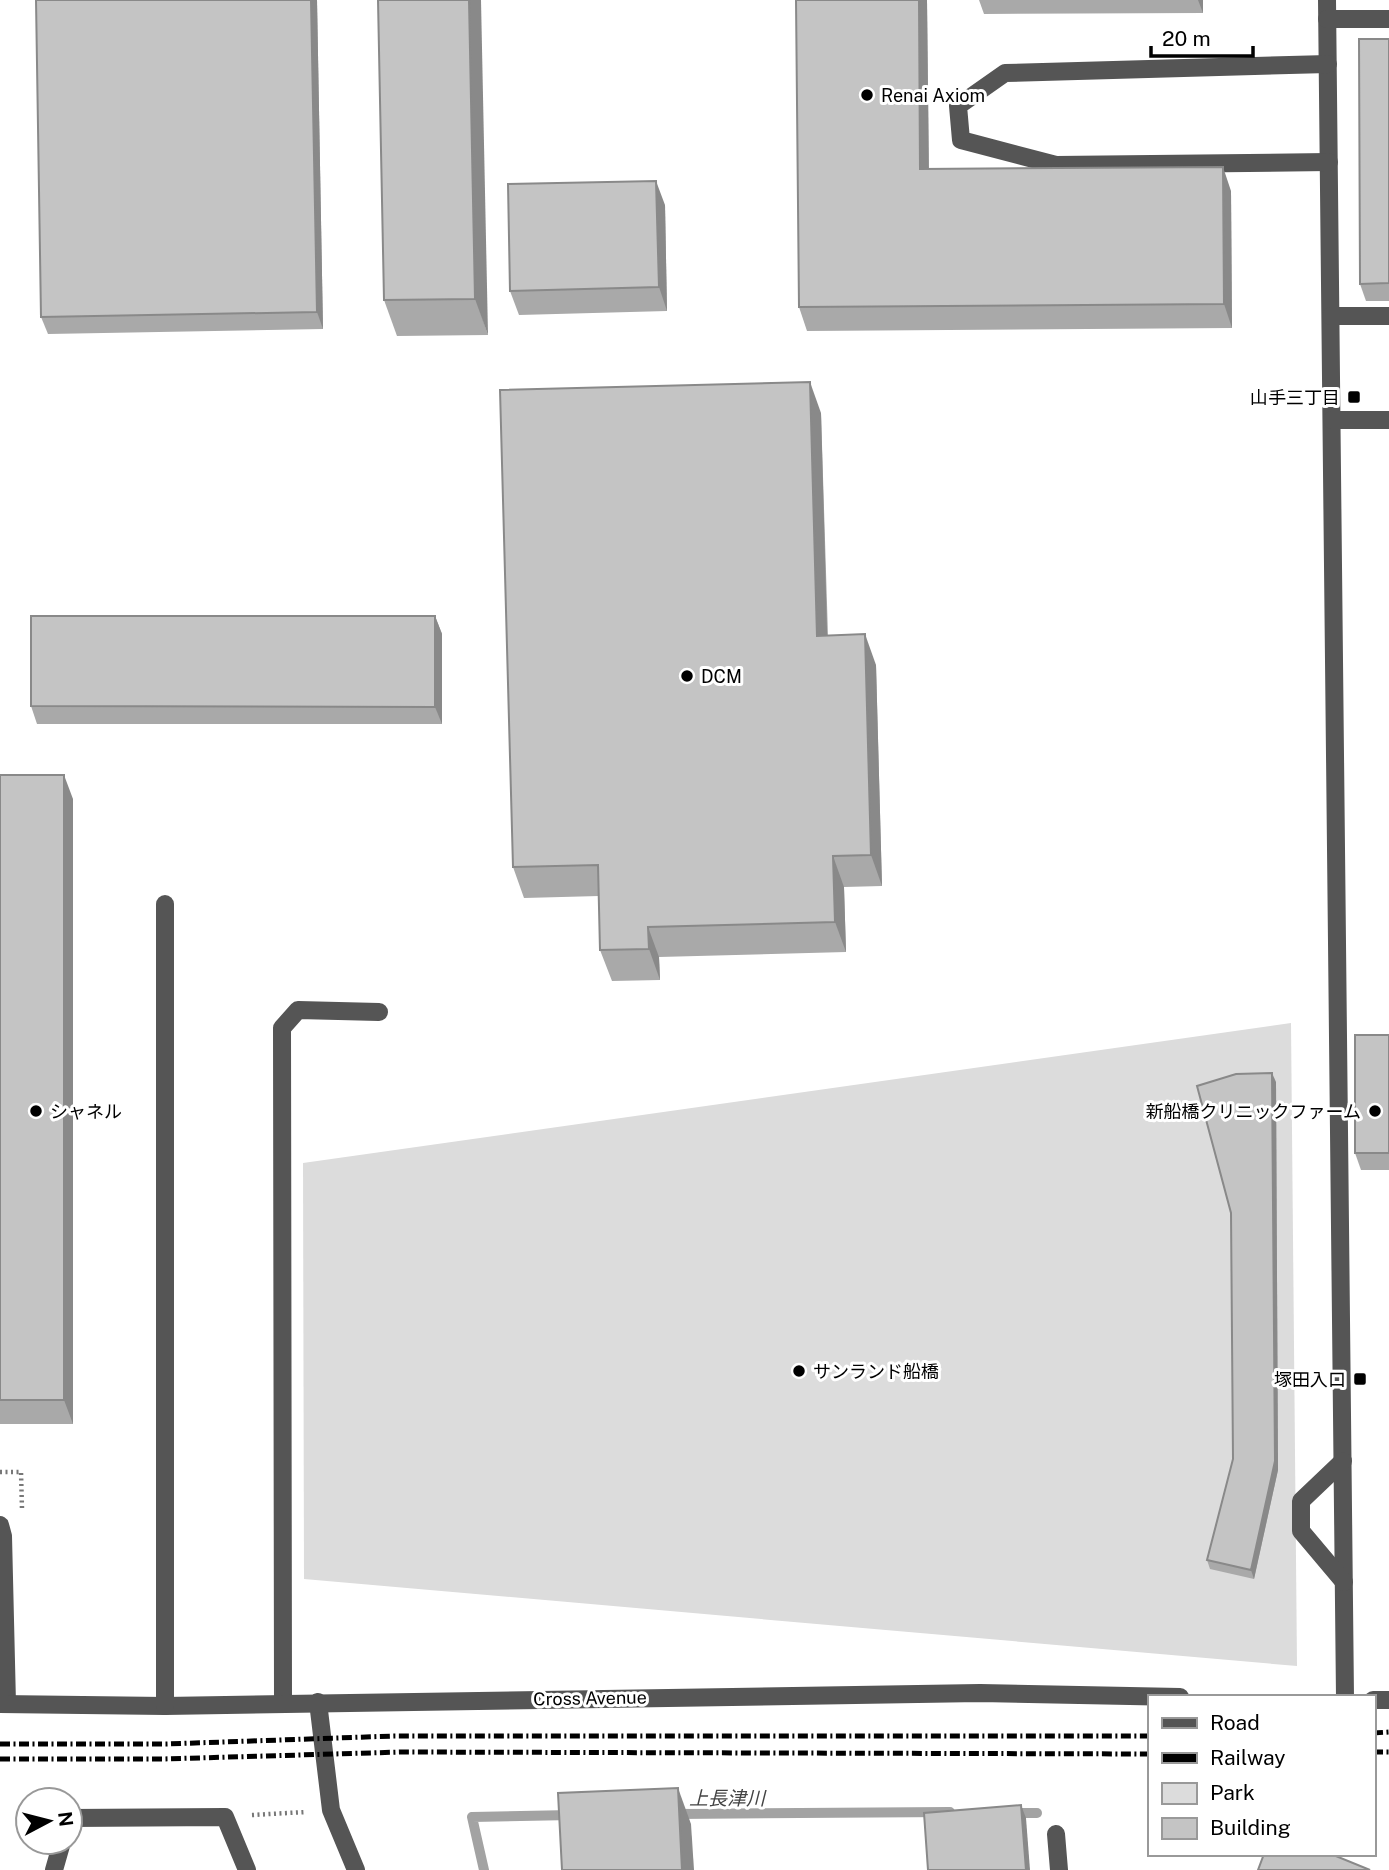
<svg xmlns="http://www.w3.org/2000/svg" width="1389" height="1870" viewBox="0 0 1389 1870" font-family="'Public Sans','Noto Sans JP',sans-serif">
<style>
.green{fill:#dcdcdc}
.lines{fill:none;stroke-linecap:round;stroke-linejoin:round}
.stream{stroke:#a3a3a3;stroke-width:10}
.path{stroke:#777;stroke-width:4.5;stroke-dasharray:2 3.5;stroke-linecap:butt}
.minor{stroke:#555;stroke-width:18}
.rail{stroke:#000;stroke-width:5;stroke-dasharray:10 3.5 2 3.5;stroke-linecap:butt}
.wall{fill:#a9a9a9}
.shaded-wall{fill:#898989}
.building{fill:#c4c4c4;stroke:#898989;stroke-width:2}
.poi-dot{fill:#000;stroke:#fff;stroke-width:2.5}
.labels{text-anchor:middle;dominant-baseline:central;stroke-width:6;stroke-linejoin:round;paint-order:stroke}
.poi-label{font-size:18px;fill:#000;stroke:#fff;text-anchor:start}
.street-label{font-size:18px;fill:#000;stroke:#fff}
.water-label{font-size:19px;font-style:italic;fill:#444;stroke:#fff}
</style>
<rect width="100%" height="100%" fill="#fff"/>
<path class="green" d="M1291,1023L1297,1666L304,1579L303,1163Z"/>
<g class="lines">
<g class="stream">
<path d="M1012,1813H1037"/>
<path d="M676,1814L950,1812"/>
<path d="M484,1870L472,1817L572,1815"/>
</g>
<g class="path">
<path d="M0,1472H21L22,1509"/>
<path d="M252,1815L306,1812"/>
</g>
<g class="minor">
<path d="M1327,0L1345,1697"/>
<path d="M1327,19H1389"/>
<path d="M1328,64L1005,73L958,106L961,140L1056,165L1329,162"/>
<path d="M1331,316H1389"/>
<path d="M1332,420H1389"/>
<path d="M1343,1461L1301,1501V1531L1344,1582"/>
<path d="M0,1525L3,1536L7,1704"/>
<path d="M1373,1700H1389"/>
<path d="M318,1702L331,1810L356,1870"/>
<path d="M283,1703L282,1028L298,1010L379,1012"/>
<path d="M0,1704L165,1706L980,1693L1180,1697"/>
<path d="M165,1706V904"/>
<path d="M70,1818L225,1817L247,1870"/>
<path d="M1056,1834L1059,1870"/>
<path d="M54,1870L62,1842"/>
</g>
<g class="rail">
<path d="M1373,1733L1389,1732"/>
<path d="M0,1744H166L394,1736H1149"/>
<path d="M1373,1752H1389"/>
<path d="M0,1759H163L402,1752L1149,1754"/>
</g>
</g>
<g class="wall">
<path d="M36,0H317L323,329L48,334L41,317Z"/>
<path d="M378,0L488,335L397,336L384,300Z"/>
<path d="M927,0L929,169L1231,191L1232,328L807,331L799,307Z"/>
<path d="M979,0H1203V13L984,14Z"/>
<path d="M1389,39V301H1366L1360,284Z"/>
<path d="M665,205L667,311L519,315L510,291Z"/>
<path d="M821,413L828,635L876,665L882,886L844,887L846,952L659,957L660,980L612,981L600,950L599,896L524,898L513,867Z"/>
<path d="M435,616L442,634V724H37L31,706Z"/>
<path d="M0,775L73,799V1424H0Z"/>
<path d="M1389,1035V1170H1361L1355,1153Z"/>
<path d="M1276,1082L1278,1470L1254,1579L1210,1569L1207,1560L1233,1459Z"/>
</g>
<g class="shaded-wall">
<path d="M311,0H317L323,329L317,312Z"/>
<path d="M469,0H481L488,335L475,299Z"/>
<path d="M919,0H927L929,193L920,169Z"/>
<path d="M1198,0H1203V13Z"/>
<path d="M1223,167L1231,191L1232,328L1224,304Z"/>
<path d="M656,181L665,205L667,311L659,287Z"/>
<path d="M810,382L821,413L828,666L817,636Z"/>
<path d="M435,616L442,634V724L435,707Z"/>
<path d="M865,634L876,665L882,886L871,855Z"/>
<path d="M64,775L73,799V1424L64,1400Z"/>
<path d="M833,856L844,887L846,952L835,922Z"/>
<path d="M648,927L659,957L660,980L649,949Z"/>
<path d="M1272,1073L1276,1082L1278,1470L1254,1579L1251,1570Z"/>
<path d="M678,1788L691,1824L694,1870H682Z"/>
<path d="M1021,1805L1026,1818L1030,1870H1026Z"/>
</g>
<g class="building">
<path d="M36,0H311L317,312L41,317Z"/>
<path d="M378,0H469L475,299L384,300Z"/>
<path d="M796,0H919L920,169L1223,167L1224,304L799,307Z"/>
<path d="M1359,39H1389V283L1360,284Z"/>
<path d="M656,181L659,287L510,291L508,184Z"/>
<path d="M810,382L817,636L865,634L871,855L833,856L835,922L648,927L649,949L600,950L598,865L513,867L500,390Z"/>
<path d="M31,616H435V707L31,706Z"/>
<rect x="0" y="775" width="64" height="625"/>
<rect x="1355" y="1035" width="34" height="118"/>
<path d="M1272,1073L1275,1461L1251,1570L1207,1560L1233,1459L1231,1213L1197,1086L1236,1074Z"/>
<path d="M678,1788L682,1870H562L558,1793Z"/>
<path d="M1021,1805L1026,1870H928L924,1813Z"/>
<path d="M1264,1854H1331L1370,1870H1258Z"/>
</g>
<g class="poi-dot">
<circle cx="867" cy="95" r="7"/>
<rect x="1347" y="390" width="14" height="14" rx="3.5"/>
<circle cx="687" cy="676" r="7"/>
<circle cx="36" cy="1111" r="7"/>
<circle cx="1375" cy="1111" r="7"/>
<circle cx="799" cy="1371" r="7"/>
<rect x="1353" y="1372" width="14" height="14" rx="3.5"/>
</g>
<g class="labels">
<g class="poi-label">
<text x="881" y="95">Renai Axiom</text>
<text x="1340" y="397" text-anchor="end">山手三丁目</text>
<text x="701" y="676">DCM</text>
<text x="50" y="1111">シャネル</text>
<text x="1361" y="1111" text-anchor="end">新船橋クリニックファーム</text>
<text x="813" y="1371">サンランド船橋</text>
<text x="1346" y="1379" text-anchor="end">塚田入口</text>
</g>
<g class="street-label">
<text transform="translate(590 1698) rotate(-1)">Cross Avenue</text>
</g>
<g class="water-label">
<text x="727" y="1798">上長津川</text>
</g>
</g>
<rect x="1148" y="1695" width="228" height="161" fill="#ffffff" stroke="#999999" stroke-width="2"/>
<rect x="1162" y="1718" width="35" height="10" fill="#555555" stroke="#999999" stroke-width="2"/>
<text x="1210" y="1730" font-size="21" fill="#000000">Road</text>
<rect x="1162" y="1753" width="35" height="10" fill="#000000" stroke="#999999" stroke-width="2"/>
<text x="1210" y="1765" font-size="21" fill="#000000">Railway</text>
<rect x="1162" y="1783" width="35" height="21" fill="#dcdcdc" stroke="#999999" stroke-width="2"/>
<text x="1210" y="1800" font-size="21" fill="#000000">Park</text>
<rect x="1162" y="1818" width="35" height="21" fill="#c4c4c4" stroke="#999999" stroke-width="2"/>
<text x="1210" y="1835" font-size="21" fill="#000000">Building</text>
<g transform="translate(49 1821) rotate(83)"><circle r="33" fill="#ffffff" stroke="#999999" stroke-width="2"/>
<path d="M0-5L12 26L0 18L-12 26Z" fill="#000000"/>
<text y="-10" font-size="19" font-weight="bold" text-anchor="middle" fill="#000000">N</text>
</g>
<path d="M1151 46v10h102v-10" fill="none" stroke="#000000" stroke-width="3.5"/>
<text x="1162" y="46" font-size="21" fill="#000000" stroke="#ffffff" stroke-width="5" paint-order="stroke">20 m</text>
</svg>
